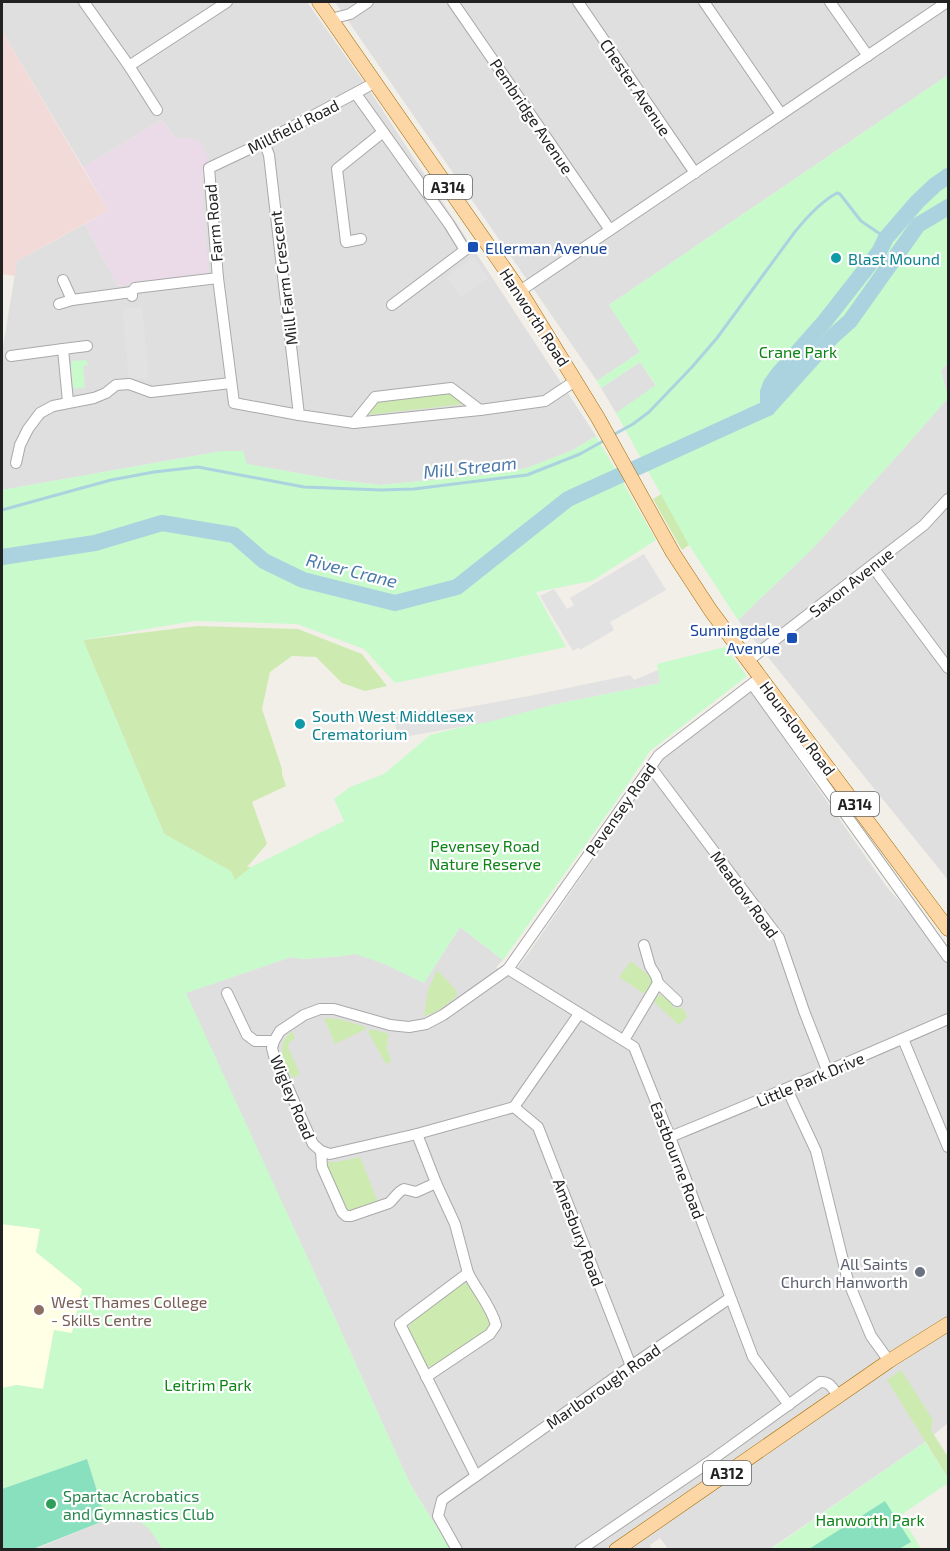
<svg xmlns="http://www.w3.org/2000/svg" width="950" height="1551" viewBox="0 0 950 1551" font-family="'Exo 2',sans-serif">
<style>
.residential{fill:#e0dfdf}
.commercial{fill:#f2dad9}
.industrial{fill:#ebdbe8}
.education{fill:#ffffe5}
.grass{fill:#cdebb0}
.park{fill:#c8facc}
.pitch{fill:#88e0be}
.parking{fill:#e2e2e2}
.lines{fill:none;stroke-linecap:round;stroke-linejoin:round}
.stream{stroke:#aad3df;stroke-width:3}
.river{stroke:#aad3df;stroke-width:16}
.minor-casing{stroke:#a9a9a9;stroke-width:12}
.major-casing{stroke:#a06b00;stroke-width:15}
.minor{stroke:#fff;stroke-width:10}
.major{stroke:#fcd6a4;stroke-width:14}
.transit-dot{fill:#1a4fb4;stroke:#fff;stroke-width:2}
.culture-dot{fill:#0f9aa8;stroke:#fff;stroke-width:2}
.worship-dot{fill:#6b7280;stroke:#fff;stroke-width:2}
.education-dot{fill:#8d6e63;stroke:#fff;stroke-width:2}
.leisure-dot{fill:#2e9e5b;stroke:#fff;stroke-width:2}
.labels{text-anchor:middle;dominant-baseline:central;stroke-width:4.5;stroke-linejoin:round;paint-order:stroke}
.shield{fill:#fff;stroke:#646464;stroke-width:1.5}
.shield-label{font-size:15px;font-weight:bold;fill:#222}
.street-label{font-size:16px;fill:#222;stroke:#fff}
.transit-label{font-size:16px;fill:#164399;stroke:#fff;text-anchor:start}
.culture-label{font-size:16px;fill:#0d838f;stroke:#fff;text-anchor:start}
.park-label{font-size:16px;fill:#0c8416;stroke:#fff}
.worship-label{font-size:16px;fill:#5b616d;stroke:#fff;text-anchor:end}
.education-label{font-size:16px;fill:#785e54;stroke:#fff;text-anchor:start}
.leisure-label{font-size:16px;fill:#27864d;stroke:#fff;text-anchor:start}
.water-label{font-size:18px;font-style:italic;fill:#4a7aab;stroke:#fff}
</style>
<rect width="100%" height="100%" fill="#f2efe9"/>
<g class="residential">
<path d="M2,2H307L366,85L596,436L573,450L527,468L492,474L380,485L331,479L246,464L242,451H222L2,490V353L17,261L85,224L118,286L208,273L201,181L204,165L175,138L162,120L83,167L2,31Z"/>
<path d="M335,2H948V75L609,305L640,352L597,381Z"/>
<path d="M640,362L656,386L616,413L601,388Z"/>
<path d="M948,362V880L738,620L813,548L898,455L948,398L941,371Z"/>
<path d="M749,689L886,886L939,946L948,963V1423L925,1442L770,1549H668L660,1538L650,1545L652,1549H450L410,1484L326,1298L185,993L291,957L303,959L344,956L355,953L385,964L424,983L460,927L503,960L496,967L511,976L530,951L663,759Z"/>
<path d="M106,1520L139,1521L149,1528L163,1549L33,1550Z"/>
</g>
<path class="commercial" d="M2,31L108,211L17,261L15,276L2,274Z"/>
<path class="industrial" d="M162,120L175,138L198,139L210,161L204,165L201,181L209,273L118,286L85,224L108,211L83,167Z"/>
<path class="education" d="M2,1224L40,1229L36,1252L82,1289L72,1334L54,1331L43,1389L17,1385L2,1388Z"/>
<g class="grass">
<path d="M449,393L464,404L366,415L377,402Z"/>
<path d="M688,478L692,543L682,550L653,499Z"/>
<path d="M197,626L298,629L362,654L387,686L365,691L342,683L316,657L292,656L270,672L262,709L282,769V774L286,786L252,802L267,844L247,867H251L271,914L2,986L219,865L164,834L83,640Z"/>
<path d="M631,961L653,979V985L646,995L619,977Z"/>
<path d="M437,970L456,990L457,996C446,1004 438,1013 424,1016L428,990Z"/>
<path d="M657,995L666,997L674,1008L679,1007L685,1011L687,1017L679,1025L652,1000Z"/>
<path d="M324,1018L339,1019L366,1027V1029L335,1044Z"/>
<path d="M371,1029L389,1034L387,1041L389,1044L386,1046L391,1061L386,1064L368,1032Z"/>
<path d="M292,1031L295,1038L289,1043L288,1047L300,1074L292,1078C284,1061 274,1047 292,1031Z"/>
<path d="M360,1157L378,1202L351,1213L346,1212L325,1167L327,1162H336Z"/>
<path d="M460,1283C465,1283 466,1282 470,1286C472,1289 490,1320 490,1322C490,1326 487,1329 486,1331L437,1365L431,1367L424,1364L408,1332L411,1321Z"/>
<path d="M901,1370L933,1420L931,1430L948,1457V1478L887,1380Z"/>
</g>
<g class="park">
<path d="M948,75V362L941,371L948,398L898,455L813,548L738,620L689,545L616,413L656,385L640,362L601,388L597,381L640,352L609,305Z"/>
<path d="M86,360L88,364L83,367L85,387L75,389L73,387L71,364L72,361Z"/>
<path d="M596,436L656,540L592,581L536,592L566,647L395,683L364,649L297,624L194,621L83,640L164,834L231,871L235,880L251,867L344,821L334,799L350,787L384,774L430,735L556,704L660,683L657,664L725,647L747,676L650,751L615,803L503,960L460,927L424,983L385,964L355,954L344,956L303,959L291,957L186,993L326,1298L410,1484L450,1549H163C142,1517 144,1521 106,1520L87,1459L2,1489V1388L17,1385L43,1389L54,1330L72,1333L82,1289L36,1252L40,1229L2,1224V490L222,451H243L247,464L331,479L380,485L492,474L527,468L573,450Z"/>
<path d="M925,1442L948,1478V1483L901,1515L921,1549L770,1550Z"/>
</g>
<g class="pitch">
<path d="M87,1459L106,1520L33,1549H2V1489Z"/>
<path d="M885,1501L911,1542L899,1549H809Z"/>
</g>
<g class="parking">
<path d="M473,257L489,278L461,298L446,277Z"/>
<path d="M142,307L149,378L129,380L122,309Z"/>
<path d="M644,554L666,590L610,622L614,630L580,650L579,647L573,651L540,596L554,589L567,609L574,605L570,598Z"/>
<path d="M658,670L660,683L556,704L488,722L398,738L394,717L432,709L441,712L529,696L630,675L634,680Z"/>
</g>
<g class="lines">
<g class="stream">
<path d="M613,435L633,424L649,412L692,367L717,338L794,233C806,218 820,202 837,193L840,194L861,221L886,238"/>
<path d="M2,510L111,480L154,472L198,467L304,487L381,490L414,489L527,475L580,454L605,440"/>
</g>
<g class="river">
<path d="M768,408V392L771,384L779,373L825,321L879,252L886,238L917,202L935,185L948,176"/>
<path d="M2,557L95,543L162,523L234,535L264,561L303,580L395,603L457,587L568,499L768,408L833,336L850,321L918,225L948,207"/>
</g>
<g class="minor-casing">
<g id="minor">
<path d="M84,2L129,66L227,2"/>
<path d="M453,2L610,230"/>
<path d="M578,2L695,173"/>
<path d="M704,2L781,114"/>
<path d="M830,2L868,56"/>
<path d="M331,19L350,14L368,2"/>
<path d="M129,66L157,110"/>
<path d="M356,94L449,224L465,250L392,305"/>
<path d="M264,142L269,155L299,415L354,423L480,410L545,401L575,381"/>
<path d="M361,239L346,242L337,169L383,132"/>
<path d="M63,280L72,300L132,292"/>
<path d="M520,291L947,2"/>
<path d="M132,296V292L135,288L218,278"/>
<path d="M59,304L72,300"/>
<path d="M11,356L63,349"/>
<path d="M68,402L63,349L87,346"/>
<path d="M299,415L234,403L218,278L209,168L264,142L376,82"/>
<path d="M354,423L375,397L451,388L480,410"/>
<path d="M16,463L20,445L28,429L40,413L53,406L94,398L106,393L116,385L129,384L151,392L231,383"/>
<path d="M872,566L948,668"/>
<path d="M749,660L924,525L948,499"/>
<path d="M752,684L948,957"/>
<path d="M650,766L779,938L804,1011L827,1070"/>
<path d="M508,969L634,1047L670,1137L753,1357L789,1405"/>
<path d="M658,983L677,1001"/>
<path d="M227,993L247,1035L255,1041H274"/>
<path d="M903,1039L948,1147"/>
<path d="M624,1040L658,983L656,976L650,966L644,945"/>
<path d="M787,1089L816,1151L848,1281L871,1336L889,1361"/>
<path d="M514,1107L538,1127L631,1366"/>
<path d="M417,1134L514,1107L579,1014"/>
<path d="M670,1137C763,1099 856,1059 948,1019"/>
<path d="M321,1151L322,1167L342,1212L346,1216H351L389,1203C395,1198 397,1192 404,1189L416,1192L436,1183"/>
<path d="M426,1377L490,1334L496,1325C491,1306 477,1291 468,1273"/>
<path d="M476,1476L631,1366L730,1298"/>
<path d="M457,1550L438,1516L442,1500L476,1476L400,1324L468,1273L455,1224L436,1183L417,1134L330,1154L321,1151L313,1144L274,1056L272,1048L274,1041L280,1031L304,1015L320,1009H334L390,1025L409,1027L426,1024L443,1015L508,969L659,755L761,677"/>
<path d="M580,1550L709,1462L820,1382C830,1381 833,1389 838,1396"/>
</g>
</g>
<g class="major-casing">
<g id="major">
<path d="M319,2L520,291L598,418L673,553L711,611L948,929"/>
<path d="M616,1550L889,1361L948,1324"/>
</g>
</g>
<use href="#minor" class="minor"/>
<use href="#major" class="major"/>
</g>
<g class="transit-dot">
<rect x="467" y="241" width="12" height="12" rx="3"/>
<rect x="786" y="632" width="12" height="12" rx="3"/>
</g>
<g class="culture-dot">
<circle cx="836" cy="258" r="6"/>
<circle cx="300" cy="724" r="6"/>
</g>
<circle class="worship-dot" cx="920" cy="1272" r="6"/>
<circle class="education-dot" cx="39" cy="1310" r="6"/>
<circle class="leisure-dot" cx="51" cy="1504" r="6"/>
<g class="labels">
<g class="shield">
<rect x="424" y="175" width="48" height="24" rx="4.5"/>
<rect x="831" y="792" width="48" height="24" rx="4.5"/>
<rect x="703" y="1461" width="48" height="24" rx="4.5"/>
</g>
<g class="shield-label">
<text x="448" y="187">A314</text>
<text x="855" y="804">A314</text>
<text x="727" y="1473">A312</text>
</g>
<g class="street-label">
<text transform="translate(636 87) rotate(56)">Chester Avenue</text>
<text transform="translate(532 116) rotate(56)">Pembridge Avenue</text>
<text transform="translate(293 126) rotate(-27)">Millfield Road</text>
<text transform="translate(213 223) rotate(-95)">Farm Road</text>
<text transform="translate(283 278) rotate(-97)">Mill Farm Crescent</text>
<text transform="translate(535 317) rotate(57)">Hanworth Road</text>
<text transform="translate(851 582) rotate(-38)">Saxon Avenue</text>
<text transform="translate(798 728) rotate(53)">Hounslow Road</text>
<text transform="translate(620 809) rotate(-55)">Pevensey Road</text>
<text transform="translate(745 894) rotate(54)">Meadow Road</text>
<text transform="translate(810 1079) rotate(-23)">Little Park Drive</text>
<text transform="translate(293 1097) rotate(67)">Wigley Road</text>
<text transform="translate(678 1160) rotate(69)">Eastbourne Road</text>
<text transform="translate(579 1232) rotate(69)">Amesbury Road</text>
<text transform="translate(603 1386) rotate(-35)">Marlborough Road</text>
</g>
<g class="transit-label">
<text x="485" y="247">Ellerman Avenue</text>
<text x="780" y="629" text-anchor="end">Sunningdale<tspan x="780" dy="18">Avenue</tspan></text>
</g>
<g class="culture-label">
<text x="848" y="258">Blast Mound</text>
<text x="312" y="715">South West Middlesex<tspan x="312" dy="18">Crematorium</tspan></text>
</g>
<g class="park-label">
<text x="798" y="351">Crane Park</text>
<text x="485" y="845">Pevensey Road<tspan x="485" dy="18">Nature Reserve</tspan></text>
<text x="208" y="1384">Leitrim Park</text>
<text x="870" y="1519">Hanworth Park</text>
</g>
<g class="worship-label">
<text x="908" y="1263">All Saints<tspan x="908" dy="18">Church Hanworth</tspan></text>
</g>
<g class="education-label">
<text x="51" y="1301">West Thames College<tspan x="51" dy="18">- Skills Centre</tspan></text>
</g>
<g class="leisure-label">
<text x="63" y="1495">Spartac Acrobatics<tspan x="63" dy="18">and Gymnastics Club</tspan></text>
</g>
<g class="water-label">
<text transform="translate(470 467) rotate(-6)">Mill Stream</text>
<text transform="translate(352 570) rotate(14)">River Crane</text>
</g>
</g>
<rect width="950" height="1551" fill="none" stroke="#222222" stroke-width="6"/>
</svg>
